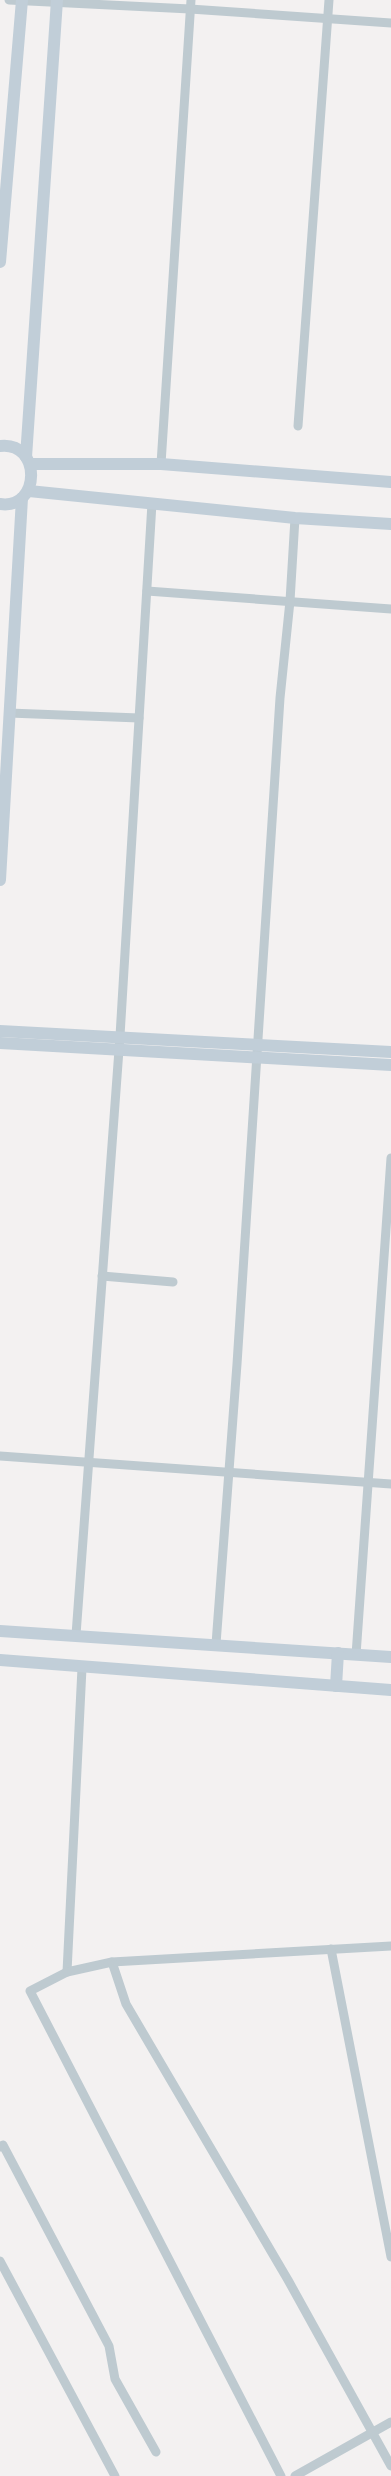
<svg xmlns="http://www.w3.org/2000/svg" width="391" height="2476" viewBox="0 0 391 2476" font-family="'Exo 2',sans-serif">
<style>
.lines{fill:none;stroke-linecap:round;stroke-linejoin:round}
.street{stroke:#becad0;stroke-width:9}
.secondary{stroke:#c1ced8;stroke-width:12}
</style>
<rect width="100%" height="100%" fill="#f3f1f1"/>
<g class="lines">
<g class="street">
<path d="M9,0L190,9L391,23"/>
<path d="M298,426L329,0"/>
<path d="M161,464L191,0"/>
<path d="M147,591L391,609"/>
<path d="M9,713L139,718"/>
<path d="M102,1276L173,1282"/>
<path d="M0,1456L391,1484"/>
<path d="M76,1635L120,1036L152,503"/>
<path d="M216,1644L237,1364L280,698L290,601L295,518"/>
<path d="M356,1655L391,1158"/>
<path d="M82,1668L67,1972L112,1962L391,1946"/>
<path d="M331,1949L391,2257"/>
<path d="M112,1962L126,2004L288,2280L391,2466"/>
<path d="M67,1972L30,1991L281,2476"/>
<path d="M0,2147L3,2145L109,2346L115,2379L156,2452"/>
<path d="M0,2261L115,2476"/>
<path d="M295,2476L391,2422"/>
</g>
<g class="secondary">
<path d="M0,262L22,0"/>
<path d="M0,446C42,441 41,510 0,504"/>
<path d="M26,457L57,0"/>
<path d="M31,464H161L391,482"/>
<path d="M29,491L295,518L391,524"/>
<path d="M0,880L22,498"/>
<path d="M0,1031L391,1052"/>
<path d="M0,1043L391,1065"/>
<path d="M0,1631L391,1657"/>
<path d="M0,1660L391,1690"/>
<path d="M336,1686L338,1653"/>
</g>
</g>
</svg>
